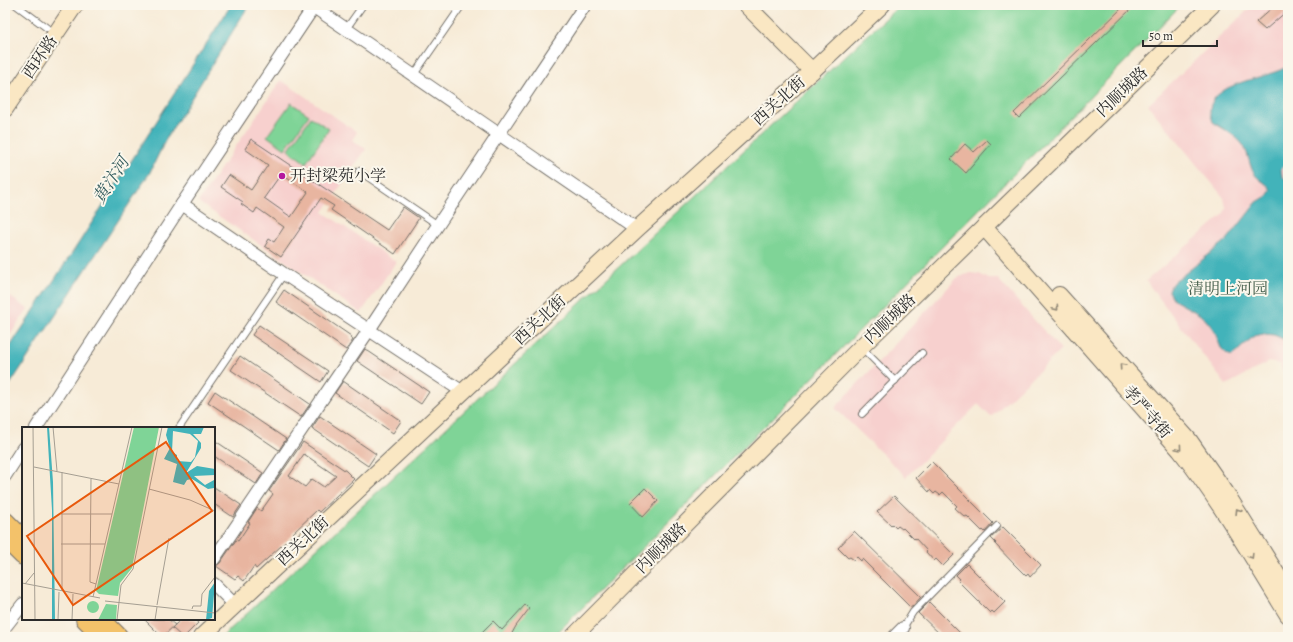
<svg xmlns="http://www.w3.org/2000/svg" width="1293" height="642" viewBox="0 0 1293 642" font-family="Alegreya,'Noto Serif SC',serif">
<style>
.built{fill:#f7d0ce}
.green{fill:#7fd497;stroke:#558061}
.water{fill:#43b3ba;stroke:#376f72}
.building{fill:#e8b5a0;fill-rule:evenodd}
.lines{fill:none;stroke-linecap:round;stroke-linejoin:round}
.lane-casing{stroke:#726e67;stroke-width:8}
.street-casing{stroke:#726e67;stroke-width:14}
.secondary-casing{stroke:#726e67;stroke-width:18}
.primary-casing{stroke:#726e67;stroke-width:20}
.lane{stroke:#fff;stroke-width:6}
.street{stroke:#fff;stroke-width:12}
.secondary{stroke:#fae7c3;stroke-width:16}
.primary{stroke:#f3c26a;stroke-width:18}
.oneway{stroke:#928977}
.poi-dot{fill:#b5179e;stroke:#fbf7ec;stroke-width:1.5}
.labels{text-anchor:middle;dominant-baseline:central;stroke-width:4;stroke-linejoin:round;paint-order:stroke}
.street-label{font-size:16px;fill:#2b2b2b;stroke:#fbf7ec}
.poi-label{font-size:16px;fill:#2b2b2b;stroke:#fbf7ec;text-anchor:start}
.park-label{font-size:16px;fill:#445e4b;stroke:#fbf7ec}
.water-label{font-size:17px;font-style:italic;fill:#335b5d;stroke:#fbf7ec}
.inset-road{fill:none;stroke:#a59e92;stroke-width:1}
.view{fill:#e8590c;fill-opacity:0.15;stroke:#e8590c;stroke-width:2}
.inset-edge{fill:none;stroke:#2b2b2b;stroke-width:2}
</style>
<rect width="100%" height="100%" fill="#fbf7ec"/>
<filter id="ink" filterUnits="userSpaceOnUse"><feTurbulence type="fractalNoise" baseFrequency=".025" numOctaves="2"/><feDisplacementMap in="SourceGraphic" scale="8" xChannelSelector="R" yChannelSelector="G"/><feConvolveMatrix kernelMatrix="1 2 1 2 8 2 1 2 1" color-interpolation-filters="sRGB"/></filter>
<filter id="wash" filterUnits="userSpaceOnUse"><feTurbulence type="fractalNoise" baseFrequency=".012" numOctaves="4" result="noise"/><feDisplacementMap in="SourceGraphic" scale="16" xChannelSelector="R" yChannelSelector="G"/><feGaussianBlur stdDeviation="0.9" result="paint"/><feColorMatrix in="noise" values="0 0 0 0 0 0 0 0 0 0 0 0 0 0 0 0 0 1.4 0 .05"/><feComposite in="paint" operator="in"/></filter>
<g filter="url(#wash)">
<rect width="100%" height="100%" fill="#f7ebd7"/>
<g class="built">
<path d="M1253,5H1288V379L1279,364L1269,362L1226,385L1146,281L1223,215L1226,208L1224,198L1148,105Z"/>
<path d="M281,80L357,132L352,140L366,149L323,212L396,262L361,313L198,202Z"/>
<path d="M970,273L979,274L989,279H998L1061,350L991,417L978,404L906,477L835,408L957,278Z"/>
<path d="M5,293L28,309L5,342Z"/>
</g>
<g class="green">
<path d="M900,5H1181L781,410L553,637H222Z"/>
<path d="M291,103L309,115L285,149L267,136Z"/>
<path d="M311,117L329,129L306,163L288,150Z"/>
</g>
<g class="water">
<path d="M231,5H249L165,141L149,174L5,392V354L80,241Z"/>
<path d="M1288,66V162L1281,169L1282,176L1288,181V341L1274,335L1264,334L1254,336L1232,356L1227,354L1221,348L1214,330L1206,320L1199,314L1174,300L1169,291C1171,283 1175,280 1182,276L1227,240L1257,202L1267,196L1271,190C1267,183 1260,181 1255,175C1249,166 1249,154 1243,145C1236,135 1223,129 1213,122C1212,118 1210,113 1210,110C1212,81 1269,79 1288,66Z"/>
</g>
<g id="blocks">
<g class="building">
<path d="M1125,5H1133L1134,6L1019,118L1014,113Z"/>
<path d="M1275,5H1288V10L1265,30L1256,22Z"/>
<path d="M251,139L387,230L403,207L419,218L395,254L331,210L334,206L321,198L281,257L265,246L269,239L274,242L284,227L257,208L254,213L241,204L243,202L221,187L229,175L251,190L268,165L245,149ZM281,174L308,192L291,217L264,198Z"/>
<path d="M987,140L991,144L966,173L951,159L965,144L974,152Z"/>
<path d="M284,290L351,336L350,338L353,340L346,350L276,302Z"/>
<path d="M259,325L328,371L321,382L252,335Z"/>
<path d="M365,349L429,392L421,404L357,361Z"/>
<path d="M240,356L310,404L301,417L231,370Z"/>
<path d="M343,381L401,421L393,433L335,393Z"/>
<path d="M215,391L286,439L279,450L208,402Z"/>
<path d="M320,416L376,454L368,466L312,428Z"/>
<path d="M214,440L263,473L256,484L214,456Z"/>
<path d="M303,442L346,471L354,479L319,512L317,510L292,534L293,535L256,569L254,566L244,581L238,576L235,579L216,566L220,563L236,540L238,541L250,523L248,522L257,508L261,511L273,494L269,491ZM304,454L336,476L324,487L312,479L305,487L289,476Z"/>
<path d="M932,462L993,523L985,532L983,530L982,531L967,516L965,517L955,508L957,506L943,492L940,495L936,492L934,494L930,490L929,492L916,478Z"/>
<path d="M214,487L241,505L233,517L214,504Z"/>
<path d="M645,488L658,501L643,517L630,503Z"/>
<path d="M894,496L954,555L943,566L936,559L934,561L926,552L927,551L915,538L914,539L903,528L902,529L898,526L896,528L892,524L891,525L877,512Z"/>
<path d="M1003,527L1041,565L1030,577L1028,574L1026,576L1014,564L995,544L996,543L991,538Z"/>
<path d="M854,531L921,597L912,607H910L862,559L861,561L857,557L854,560L850,557L848,558L838,548Z"/>
<path d="M967,564L1005,602L994,613L992,611L990,613L958,581L960,579L956,575Z"/>
<path d="M929,602L964,637H943L918,613Z"/>
<path d="M525,605L529,609L516,626L510,637H485L481,633L493,621L502,630Z"/>
<path d="M144,619H168L175,625L162,637Z"/>
<path d="M181,619H194L198,623L184,637H182L172,628Z"/>
</g>
</g>
</g>
<g filter="url(#ink)">
<use href="#blocks" fill-opacity="0" stroke="#726e67" stroke-width="1"/>
<g class="lines">
<g class="lane-casing">
<g id="lane">
<path d="M16,5L47,28"/>
<path d="M346,29L363,5"/>
<path d="M413,76L462,5"/>
<path d="M359,171L438,225"/>
<path d="M862,348L895,381"/>
<path d="M862,414L922,353"/>
<path d="M179,428L284,274"/>
<path d="M903,628L913,612L997,526"/>
</g>
</g>
<g class="street-casing">
<g id="street">
<path d="M314,7L637,229"/>
<path d="M182,204L284,274L463,392"/>
<path d="M36,428L182,204L315,5"/>
<path d="M5,476L23,448"/>
<path d="M214,559L369,330L438,225L585,5"/>
<path d="M214,584L235,605"/>
<path d="M5,627L23,604"/>
<path d="M894,637L903,628"/>
</g>
</g>
<g class="secondary-casing">
<g id="secondary">
<path d="M746,5L812,71"/>
<path d="M5,109L75,5"/>
<path d="M984,227L1180,450C1221,502 1253,559 1288,615"/>
<path d="M1059,295L1189,440L1226,493L1288,592"/>
<path d="M201,637L637,229L812,71L882,5"/>
<path d="M573,637L861,347L1212,5"/>
</g>
</g>
<g class="primary-casing">
<g id="primary">
<path d="M5,521L23,539"/>
<path d="M5,538L23,556"/>
<path d="M85,619L103,637"/>
<path d="M101,619L119,637"/>
</g>
</g>
<use href="#lane" class="lane"/>
<use href="#street" class="street"/>
<use href="#secondary" class="secondary"/>
<use href="#primary" class="primary"/>
</g>
<defs><path id="oneway-chevron" d="M-2-3.5L2.5 0L-2 3.5" fill="none" stroke-width="1.6" stroke-linecap="round" stroke-linejoin="round"/></defs>
<g class="oneway">
<use href="#oneway-chevron" transform="translate(1056 308) rotate(49)"/>
<use href="#oneway-chevron" transform="translate(1122 366) rotate(-132)"/>
<use href="#oneway-chevron" transform="translate(1179 448) rotate(50)"/>
<use href="#oneway-chevron" transform="translate(1238 511) rotate(-122)"/>
<use href="#oneway-chevron" transform="translate(1251 556) rotate(58)"/>
</g>
</g>
<circle class="poi-dot" cx="282" cy="176" r="4"/>
<g class="labels">
<g class="street-label">
<text transform="translate(40 57) rotate(-56)">西环路</text>
<text transform="translate(1122 92) rotate(-44)">内顺城路</text>
<text transform="translate(779 101) rotate(-42)">西关北街</text>
<text transform="translate(890 319) rotate(-44)">内顺城路</text>
<text transform="translate(540 320) rotate(-43)">西关北街</text>
<text transform="translate(1147 412) rotate(49)">孝严寺街</text>
<text transform="translate(303 541) rotate(-43)">西关北街</text>
<text transform="translate(661 548) rotate(-45)">内顺城路</text>
</g>
<g class="poi-label">
<text x="290" y="176">开封梁苑小学</text>
</g>
<g class="park-label">
<text x="1228" y="289">清明上河园</text>
</g>
<g class="water-label">
<text transform="translate(111 180) rotate(-57)">黄汴河</text>
</g>
</g>
<g transform="translate(22 427)">
<rect width="193" height="193" fill="#f7ebd7"/>
<path d="M112,0H137L110,141L98,156L96,169L77,167L74,164ZM65 180a6 6 0 1 1 12 0a6 6 0 1 1-12 0ZM84,177L95,178L94,192L76,193Z" fill="#7fd497"/>
<path d="M25,0H27L31,55L33,193H30V83ZM146,0H182L179,7H171L179,16V21L164,46L175,39L193,42V48L172,49L183,58L192,53V61L186,62L170,52L165,53L162,58L151,55L155,37L142,32L148,21L144,8ZM151,4L168,7L176,14L173,30L169,35L155,34V28L150,25ZM193,155L190,191L184,193L187,164Z" fill="#43b3ba" fill-rule="evenodd"/>
<path class="inset-road" d="M11,0L13,193M31,0L35,44M12,40L97,57M69,52L68,155L74,157M127,62L168,73L193,84M39,87H90M39,117H83M0,156L78,171M3,157L12,146M40,164V45M71,170L110,0M83,174L193,186M135,178L147,111M170,182L171,179H179L180,167L193,150M36,193L37,165M50,193L51,167M95,193L99,158L111,142L140,0M133,193L135,180"/>
<path class="view" d="M144,15L190,84L51,178L5,109Z"/>
<rect width="193" height="193" class="inset-edge"/>
</g>
<rect width="1293" height="642" fill="none" stroke="#fbf7ec" stroke-width="20"/>
<path d="M1143 40v6h74v-6" fill="none" stroke="#2b2b2b" stroke-width="2"/>
<text x="1149" y="40" font-size="12" fill="#2b2b2b" stroke="#fbf7ec" stroke-width="3" paint-order="stroke">50 m</text>
</svg>
